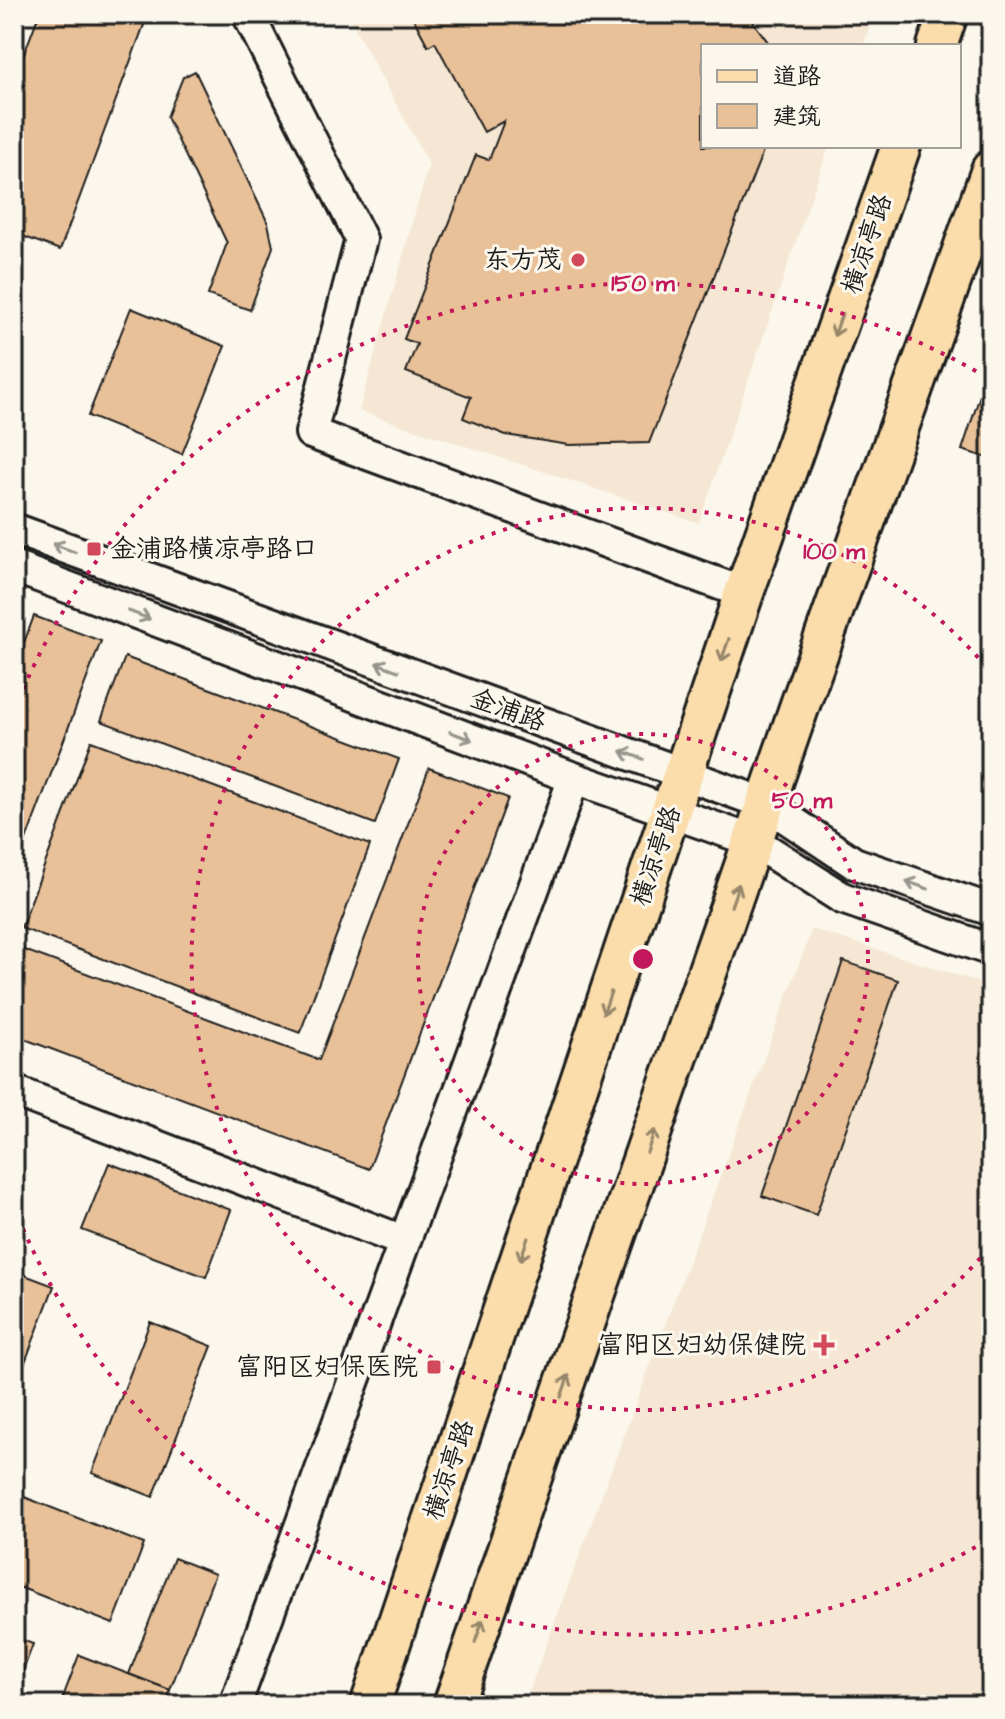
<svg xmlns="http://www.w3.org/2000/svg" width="1005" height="1719" viewBox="0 0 1005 1719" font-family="'Architects Daughter','LXGW WenKai TC',sans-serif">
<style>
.built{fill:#f5e7d3}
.building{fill:#e8c199;stroke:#1c1c1c;stroke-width:2}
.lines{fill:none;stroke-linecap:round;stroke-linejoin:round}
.minor-casing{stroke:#1c1c1c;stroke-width:36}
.major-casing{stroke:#1c1c1c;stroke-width:44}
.minor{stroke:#fbf7ec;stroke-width:30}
.major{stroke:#faddab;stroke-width:38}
.oneway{stroke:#96866b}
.oneway2{stroke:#97948e}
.ring{fill:none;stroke:#c2185b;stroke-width:4;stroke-dasharray:4 8}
.poi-dot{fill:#d1495b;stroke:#fbf7ec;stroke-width:3}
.labels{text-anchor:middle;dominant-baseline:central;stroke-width:6;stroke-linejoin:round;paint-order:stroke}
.street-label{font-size:26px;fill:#1c1c1c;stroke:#fbf7ec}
.poi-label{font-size:26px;fill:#1c1c1c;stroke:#fbf7ec;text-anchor:end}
.centre{fill:#c2185b;stroke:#fbf7ec;stroke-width:4}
.ring-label{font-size:24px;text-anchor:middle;font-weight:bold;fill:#c2185b;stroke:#fbf7ec;stroke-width:6;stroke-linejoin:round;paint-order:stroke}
</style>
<rect width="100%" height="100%" fill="#fbf7ec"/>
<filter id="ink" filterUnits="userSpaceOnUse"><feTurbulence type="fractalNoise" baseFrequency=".0125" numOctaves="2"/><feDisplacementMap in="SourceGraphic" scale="16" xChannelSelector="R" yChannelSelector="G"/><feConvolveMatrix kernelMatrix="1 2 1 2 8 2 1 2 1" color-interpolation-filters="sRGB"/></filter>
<g filter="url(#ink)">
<g class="built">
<path d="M347,14H874L863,46H703V146H829L699,523L359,411L429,164Z"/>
<path d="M812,929L991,986V1705H524Z"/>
</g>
<g class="building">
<path d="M39,14H148L60,250L14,233V81Z"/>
<path d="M411,14H747L771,46H703V146H765L649,443L569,445L506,435L463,418L471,397L406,372L417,344L404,339L476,155L489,160L504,121L484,132L435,42L428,46Z"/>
<path d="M195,71L268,223L273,247L250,310L208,295L227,243L167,117L183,77Z"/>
<path d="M131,308L225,346L182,454L88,416Z"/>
<path d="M990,365L991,366V459L962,450Z"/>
<path d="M34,616L101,641L14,872V669Z"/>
<path d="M125,657L399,759L375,824L101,721Z"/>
<path d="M91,741L370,845L300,1033L21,928Z"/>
<path d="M429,768L508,798L369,1169L14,1035V961L19,948L319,1060Z"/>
<path d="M843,961L898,980L816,1215L762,1196Z"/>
<path d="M109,1163L231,1210L206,1277L82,1230Z"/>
<path d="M14,1271L54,1286L14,1391Z"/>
<path d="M150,1322L212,1346L153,1497L92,1473Z"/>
<path d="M14,1493L144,1544L113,1624L14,1585Z"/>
<path d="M174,1558L215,1574L170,1690L129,1674Z"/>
<path d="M14,1637L33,1644L14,1695Z"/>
<path d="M79,1655L170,1690L165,1705H60Z"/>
</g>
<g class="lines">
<g class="minor-casing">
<g id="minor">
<path d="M248,14L361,239L311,433L744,593"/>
<path d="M14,529L766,804L854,863L991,910"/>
<path d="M14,567L574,778L753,841L842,898L991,950"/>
<path d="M14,1091L403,1241"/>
<path d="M235,1705L574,778"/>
</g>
</g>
<g class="major-casing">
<g id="major">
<path d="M937,46L948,14"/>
<path d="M370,1705L744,593L901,146"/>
<path d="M453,1705L801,702L991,170"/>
</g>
</g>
<use href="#minor" class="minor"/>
<use href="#major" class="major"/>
</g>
<defs><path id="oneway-shaft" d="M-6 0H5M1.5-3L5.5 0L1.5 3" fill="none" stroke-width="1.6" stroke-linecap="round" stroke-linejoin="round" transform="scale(2)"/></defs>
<g class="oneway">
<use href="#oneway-shaft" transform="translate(838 325) rotate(109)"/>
<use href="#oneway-shaft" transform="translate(725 650) rotate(109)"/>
<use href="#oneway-shaft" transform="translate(735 895) rotate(-71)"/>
<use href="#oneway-shaft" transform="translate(607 1003) rotate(109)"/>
<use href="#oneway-shaft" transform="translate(651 1141) rotate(-71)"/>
<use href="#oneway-shaft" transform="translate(524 1249) rotate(109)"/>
<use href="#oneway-shaft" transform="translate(565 1386) rotate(-71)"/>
<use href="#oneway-shaft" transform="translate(479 1631) rotate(-71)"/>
</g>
<g class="oneway2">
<use href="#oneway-shaft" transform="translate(64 548) rotate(-159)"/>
<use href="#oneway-shaft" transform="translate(139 615) rotate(21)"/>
<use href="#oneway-shaft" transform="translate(387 667) rotate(-160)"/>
<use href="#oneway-shaft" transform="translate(461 736) rotate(21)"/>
<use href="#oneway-shaft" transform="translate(632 755) rotate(-160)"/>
<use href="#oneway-shaft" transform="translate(917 885) rotate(-161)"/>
</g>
</g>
<g class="ring">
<circle cx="643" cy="959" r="225"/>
<path d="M988 1249A451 451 0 1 1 988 669"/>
<path d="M986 1541A676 676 0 0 1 14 1207M14 711A676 676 0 0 1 986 377"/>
</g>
<g class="poi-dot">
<circle cx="578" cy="260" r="8"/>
<rect x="86" y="541" width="16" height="16" rx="4"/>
<path d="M820 1333h8v8h8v8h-8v8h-8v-8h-8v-8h8z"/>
<rect x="426" y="1359" width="16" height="16" rx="4"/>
</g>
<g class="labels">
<g class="street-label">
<text transform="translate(867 244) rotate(-71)">横凉亭路</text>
<text transform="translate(508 710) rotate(20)">金浦路</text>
<text transform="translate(656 856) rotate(-71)">横凉亭路</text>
<text transform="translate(449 1470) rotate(-71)">横凉亭路</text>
</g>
<g class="poi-label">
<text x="562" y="260">东方茂</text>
<text x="110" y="549" text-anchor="start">金浦路横凉亭路口</text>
<text x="806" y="1345">富阳区妇幼保健院</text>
<text x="418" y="1367">富阳区妇保医院</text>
</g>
</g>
<circle cx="643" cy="959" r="12" class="centre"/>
<g class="ring-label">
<text x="643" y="291">150 m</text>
<text x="834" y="559">100 m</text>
<text x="802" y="808">50 m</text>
</g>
<rect width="1005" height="1719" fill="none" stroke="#fbf7ec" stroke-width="48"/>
<rect x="24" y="24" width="957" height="1671" fill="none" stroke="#1c1c1c" stroke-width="3" filter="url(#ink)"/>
<rect x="701" y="44" width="260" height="104" fill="#fbf7ec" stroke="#a29f99" stroke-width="2"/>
<rect x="717" y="70" width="40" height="12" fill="#faddab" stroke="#a29f99" stroke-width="2"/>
<text x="773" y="84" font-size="24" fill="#1c1c1c">道路</text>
<rect x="717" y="104" width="40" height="24" fill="#e8c199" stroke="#a29f99" stroke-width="2"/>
<text x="773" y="124" font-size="24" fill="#1c1c1c">建筑</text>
</svg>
